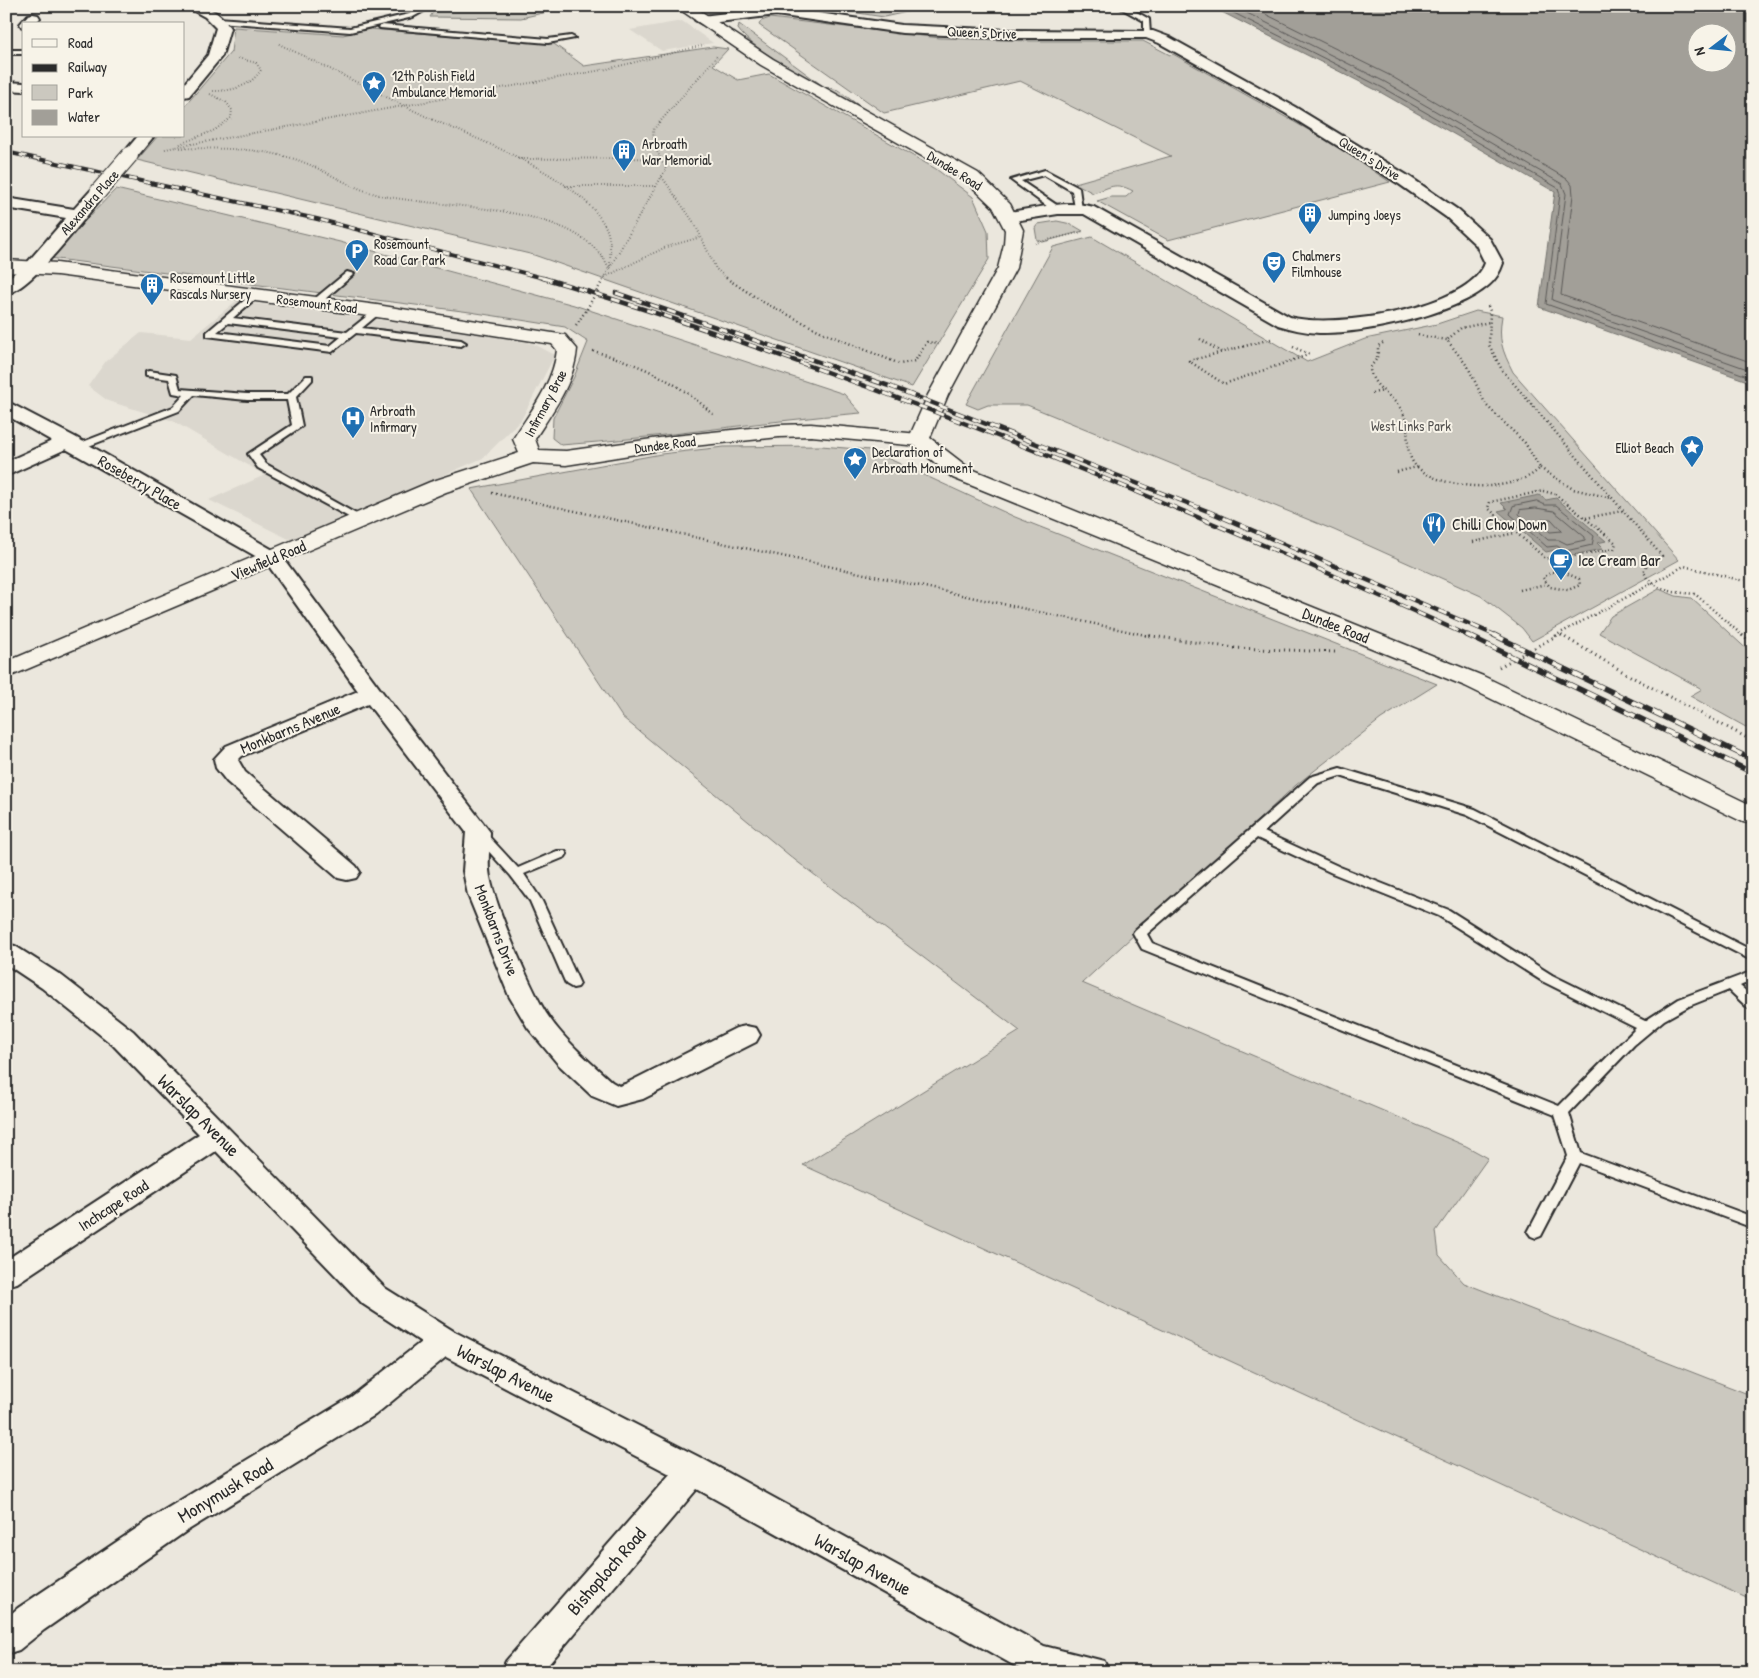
<svg xmlns="http://www.w3.org/2000/svg" width="1759" height="1678" viewBox="0 0 1759 1678" font-family="'Patrick Hand',sans-serif">
<style>
.built{fill:#dbd7ce}
.green{fill:#cbc8bf;stroke:#7b7a75}
.water{fill:#a29f98;stroke:#72716c;fill-rule:evenodd}
.lines{fill:none;stroke-linecap:round;stroke-linejoin:round}
.shore{stroke:#5b5957;stroke-width:1}
.lane-casing{stroke:#2b2b2b;stroke-width:4}
.street-casing{stroke:#2b2b2b;stroke-width:4}
.secondary-casing{stroke:#2b2b2b;stroke-width:3}
.primary-casing{stroke:#2b2b2b;stroke-width:3}
.path-far2{stroke:#2b2b2b;stroke-width:2;stroke-dasharray:0.5 2.5;stroke-linecap:butt}
.path-far1{stroke:#2b2b2b;stroke-width:2.5;stroke-dasharray:1 3;stroke-linecap:butt}
.path{stroke:#2b2b2b;stroke-width:3;stroke-dasharray:1 4;stroke-linecap:butt}
.lane{fill:#f7f3e8;fill-rule:evenodd}
.street{fill:#f7f3e8;fill-rule:evenodd}
.secondary{fill:#f7f3e8;fill-rule:evenodd}
.primary{fill:#f7f3e8;fill-rule:evenodd}
.rail-far2-casing{stroke:#2b2b2b;stroke-width:4}
.rail-far1-casing{stroke:#2b2b2b;stroke-width:4.5}
.rail-casing{stroke:#2b2b2b;stroke-width:5.5}
.rail-far2{stroke:#f7f3e8;stroke-width:2.5;stroke-dasharray:7;stroke-linecap:butt}
.rail-far1{stroke:#f7f3e8;stroke-width:3;stroke-dasharray:9;stroke-linecap:butt}
.rail{stroke:#f7f3e8;stroke-width:4;stroke-dasharray:11;stroke-linecap:butt}
.street-bridge-casing{stroke:#2b2b2b;stroke-width:18;stroke-linecap:butt}
.path-bridge{stroke:#2b2b2b;stroke-width:2.5;stroke-dasharray:1 3;stroke-linecap:butt}
.street-bridge{stroke:#f7f3e8;stroke-width:16}
.labels{text-anchor:middle;dominant-baseline:central;stroke-width:4;stroke-linejoin:round;paint-order:stroke}
.far-street-label{font-size:14px;fill:#2b2b2b;stroke:#f7f3e8}
.far-poi-label{font-size:14px;fill:#2b2b2b;stroke:#f7f3e8;text-anchor:start}
.far-park-label{font-size:14px;fill:#535250;stroke:#f7f3e8}
.street-label{font-size:16px;fill:#2b2b2b;stroke:#f7f3e8}
.poi-label{font-size:16px;fill:#2b2b2b;stroke:#f7f3e8;text-anchor:start}
.near-street-label{font-size:19px;fill:#2b2b2b;stroke:#f7f3e8}
</style>
<rect width="100%" height="100%" fill="#ebe7dd"/>
<filter id="ink" filterUnits="userSpaceOnUse"><feTurbulence type="fractalNoise" baseFrequency=".02" numOctaves="2"/><feDisplacementMap in="SourceGraphic" scale="10" xChannelSelector="R" yChannelSelector="G"/><feConvolveMatrix kernelMatrix="1 2 1 2 8 2 1 2 1" color-interpolation-filters="sRGB"/></filter>
<g filter="url(#ink)">
<g class="built">
<path d="M682,21L713,43L662,51L630,30Z"/>
<path d="M236,301L495,335L534,344L555,355L521,420L483,458L293,541L209,500L265,475L173,421L108,401L88,386L106,361L141,333L191,338Z"/>
</g>
<g class="green">
<path d="M437,6H573L521,18L430,17Z"/>
<path d="M812,6H934L884,17Z"/>
<path d="M770,18L940,38L1031,41H1143L1170,55L1173,54L1330,142L1390,182L1168,240L1097,201L1111,197H1126L1133,191C1114,181 1110,188 1093,193L1075,183L1171,156L1020,81L884,113L759,25L761,21Z"/>
<path d="M739,24L823,86L838,90L858,105C831,92 753,52 738,29Z"/>
<path d="M234,27L343,35L370,29L554,44L584,66L713,47L728,49L713,65L738,80L769,74L936,169L973,197L988,231L989,259L912,387L534,255L137,160L158,136H184V107L231,52Z"/>
<path d="M116,189L340,242L574,305L844,394L861,413C761,421 661,438 561,445L552,438L553,418L574,377L588,342L565,327L470,312L49,258Z"/>
<path d="M1057,221L1071,224L1083,231L1043,242L1037,240L1035,228L1038,224Z"/>
<path d="M1092,237L1307,362L1365,339L1437,324L1476,311L1502,316C1498,340 1502,350 1513,372L1679,560L1532,641L1522,628L1481,596L1334,530L1027,405H988L978,409L966,404L1053,247Z"/>
<path d="M821,446L870,450L1015,517L1437,684L1381,719L1296,785L1082,983L1466,1146L1488,1158L1436,1231L1439,1255L1464,1283L1753,1396V1601L803,1165L1020,1031L795,860L622,717L471,489L661,454L724,447Z"/>
<path d="M1659,589L1676,596L1691,598L1753,655V731L1690,696L1702,689L1599,633L1611,616Z"/>
</g>
<g class="water">
<path d="M1210,6H1753V383L1539,307L1555,192L1380,92ZM1696,32H1726V62H1696Z"/>
<path d="M1539,495L1546,500L1556,498L1606,541L1597,543L1603,549L1563,557L1556,550L1546,552L1498,511L1507,509L1501,503Z"/>
</g>
<g class="lines">
<g class="shore">
<path d="M1220,6L1383,88L1558,188L1560,194L1546,304L1753,378"/>
<path d="M1233,6L1385,82L1562,184L1566,194L1552,300L1753,371"/>
<path d="M1249,6L1389,75L1567,179L1572,185L1573,195L1561,295L1753,363"/>
<path d="M1537,501L1545,505H1556L1594,536L1592,545L1566,551L1557,546L1547,547L1510,514L1513,506Z"/>
<path d="M1536,508L1554,511L1585,537V540L1567,544L1559,540H1548L1519,514L1520,510Z"/>
<path d="M1543,519H1551L1562,531L1550,532L1540,523Z"/>
</g>
<g class="lane-casing">
<g id="lane">
<path d="M424,6H433L413,17L350,32L218,22L215,20L218,18L350,28L409,14Z"/>
<path d="M1117,6H1126L1149,19L1150,35L1144,34V21Z"/>
<path d="M382,25L548,39L571,36L575,38L548,43L380,28L379,27Z"/>
<rect x="6" y="50" width="18" height="4"/>
<path d="M1045,170L1079,188L1082,210L1075,208L1072,191L1044,175L1021,181L1061,208V212H1055L1011,180Z"/>
<path d="M347,272L354,274L318,305H312V301Z"/>
<path d="M253,293L257,296L256,298L233,318L347,332L377,308L380,309V313L362,328L461,340L466,343L461,346L356,333L332,352L207,336V332ZM228,323L341,337L330,346L217,332Z"/>
<path d="M149,371L176,375L180,389L247,394H288L306,376H312V380L296,397L302,426L259,455L266,464L367,520L366,522H358L258,468L248,454L292,425L287,400H247L194,395L179,411L81,449H75V445L173,407L184,395L173,393L169,379L146,376V372Z"/>
<path d="M1340,768L1475,809L1753,951V961L1467,815L1340,776L1318,783L1264,832L1340,867L1449,910L1552,975L1645,1021L1679,999L1753,971V980L1740,986L1753,997V1009L1748,1008L1729,990L1689,1006L1664,1020L1634,1045L1569,1113L1581,1153L1753,1217V1228L1579,1163L1541,1236L1536,1238L1531,1236L1528,1232L1568,1156L1555,1115L1142,949L1133,933L1135,930L1310,777ZM1257,838L1332,873L1439,916L1542,981L1636,1028L1559,1106L1152,943L1147,934Z"/>
<path d="M478,828L482,829L518,868L557,851H565L567,854L565,857L524,874L542,901L580,984L578,987L573,988L566,984L530,901L511,876L474,835L472,832Z"/>
</g>
</g>
<g class="street-casing">
<g id="street">
<path d="M185,6C208,6 217,9 230,28L222,56L189,96L184,97V84L208,55L216,28L205,17Z"/>
<path d="M776,7L902,25L1007,30L1153,31L1169,37L1295,107L1410,177L1458,210L1490,239L1503,263C1500,272 1496,279 1489,285C1455,315 1363,334 1319,333C1304,332 1291,329 1278,325L1084,214H1058L1008,222L1002,221L1000,217L1002,213L1008,212C1036,209 1065,199 1094,207L1290,317C1333,329 1469,309 1485,263L1476,245L1446,217L1399,184L1285,113L1159,43L1146,38H1007L902,33L776,15L702,24L695,20L702,16Z"/>
<path d="M33,14L38,15L40,18L35,24H24L22,27L20,24L28,15Z"/>
<path d="M6,82L24,83V91L6,90Z"/>
<path d="M138,136H154L136,158H124L122,155Z"/>
<path d="M98,187L104,189L106,192L104,195C84,218 33,288 6,294V280L26,264L66,218L6,208V198L74,209L92,189Z"/>
<path d="M6,401L75,437L280,554L380,689L490,832C490,845 488,858 489,870C491,898 532,992 548,1016C565,1041 590,1062 612,1082L619,1086L625,1084L736,1028L746,1026L756,1028L760,1035L756,1042L643,1099L616,1106L592,1096L558,1064L528,1028L509,996L468,895L463,871L466,832L368,704L242,756L238,760L245,772L356,866L360,872L356,878L347,880L338,878L227,782L216,768L214,759L226,746L358,691L266,562L66,449L6,476V462L52,441L6,415Z"/>
<path d="M6,944L15,946L62,976L133,1031L385,1288L455,1332L705,1460L1044,1646L1104,1661L1109,1672L1024,1671L697,1489L542,1672H501L506,1661L670,1474L446,1357L375,1415L185,1532L44,1630L19,1650L6,1654V1618L18,1608L161,1512L351,1397L421,1342L363,1304L216,1151L17,1283L6,1286V1260L199,1134L113,1045L42,988L6,964Z"/>
</g>
</g>
<g class="secondary-casing">
<path id="secondary" d="M6,260L57,263L377,305L565,335L577,349C574,384 553,410 535,439L539,450L566,451L674,436L779,425L811,424L919,434L927,435L930,440L927,445L919,446L811,436L779,437L674,448L566,465L533,463L446,492L6,678V662L430,482L519,453L513,439C531,411 553,384 557,350L552,344L377,317L57,275L6,272Z"/>
</g>
<g class="primary-casing">
<path id="primary" d="M675,6H693L773,59L978,173L1010,204L1023,230L1016,268L948,395L930,438L969,468L1483,676L1753,806V824L1743,822L1465,686L953,478L908,440L928,395L998,268L1004,244L1005,230L993,207L966,181L761,65Z"/>
</g>
<g class="path-far2">
<path d="M279,44C328,68 376,92 425,116C477,140 574,173 604,224C612,237 610,255 610,269"/>
<path d="M213,91C232,91 250,87 261,70L256,63L238,58"/>
<path d="M180,144L215,130L231,118L232,110L226,102L210,94"/>
<path d="M180,148C221,149 264,147 303,162C329,172 352,189 380,195C442,210 578,201 609,268"/>
<path d="M165,149L607,69L704,45"/>
<path d="M518,159L661,158"/>
<path d="M662,177L695,224L716,269L728,279"/>
<path d="M565,186H657"/>
<path d="M1035,243L1082,232"/>
<path d="M605,277L666,247L701,237"/>
<path d="M604,278L666,169L654,145L653,130L718,55"/>
</g>
<g class="path-far1">
<path d="M726,278L763,302L824,333L900,364L915,361L927,342L939,344"/>
<path d="M1488,306L1490,311L1489,345L1502,370L1662,556L1648,563L1644,572L1647,578L1658,587L1673,592L1695,594L1743,636"/>
<path d="M576,325L587,309"/>
<path d="M1418,335L1447,340"/>
<path d="M1200,339L1221,352"/>
<path d="M1271,339L1189,361L1224,384L1308,355"/>
<path d="M1383,343L1378,346C1378,350 1378,354 1377,357C1375,364 1368,365 1371,374C1376,390 1397,398 1404,415C1411,431 1403,452 1416,466C1441,491 1515,494 1540,468L1525,443L1486,405L1468,367L1447,340L1461,328L1490,322"/>
<path d="M1293,347L1309,354"/>
<path d="M593,351C641,364 679,382 715,416"/>
<path d="M1372,393L1384,391"/>
<path d="M1540,468L1573,489L1611,498"/>
<path d="M1397,472L1417,467"/>
<path d="M1543,491L1555,494L1616,543L1614,549L1552,560L1544,557L1488,508L1490,502Z"/>
<path d="M492,493L1150,636"/>
<path d="M1586,518L1622,511"/>
<path d="M1473,542L1515,533"/>
<path d="M1552,560L1557,571"/>
<path d="M1552,572L1566,573L1579,579L1580,585L1568,590L1550,587L1543,578Z"/>
<path d="M1520,590L1546,584"/>
<path d="M1561,635L1563,636"/>
<path d="M1555,636L1684,566L1744,581"/>
</g>
<g class="path">
<path d="M1145,635L1235,648L1337,652"/>
<path d="M1561,635L1632,677L1753,741"/>
<path d="M1742,635L1753,645"/>
<path d="M1499,667L1558,635"/>
</g>
<use href="#lane" class="lane"/>
<use href="#street" class="street"/>
<use href="#secondary" class="secondary"/>
<use href="#primary" class="primary"/>
<g class="rail-far2-casing">
<path id="rail-far2" d="M6,152L317,219L547,279"/>
</g>
<g class="rail-far1-casing">
<g id="rail-far1">
<path d="M543,278C640,306 737,340 832,374C1049,452 1260,541 1469,636"/>
<path d="M616,293L892,387L1210,512L1497,636"/>
</g>
</g>
<g class="rail-casing">
<g id="rail">
<path d="M1467,635L1753,773"/>
<path d="M1494,635L1753,760"/>
</g>
</g>
<use href="#rail-far2" class="rail-far2"/>
<use href="#rail-far1" class="rail-far1"/>
<use href="#rail" class="rail"/>
<g class="street-bridge-casing">
<path id="street-bridge" d="M98,192L130,155"/>
</g>
<path class="path-bridge" d="M587,309L604,278"/>
<use href="#street-bridge" class="street-bridge"/>
</g>
</g>
<defs>
<g id="sight-pin" transform="scale(1.25)"><path d="M0 17L-7.5 6A9.5 9.5 0 1 1 7.5 6Z" fill="#1f6fb2" stroke="#f7f3e8"/><path d="M0-6L1.8-2.2L6-1.7L2.9 1.2L3.7 5.4L0 3.3L-3.7 5.4L-2.9 1.2L-6-1.7L-1.8-2.2Z" fill="#fff"/></g>
<g id="building-pin" transform="scale(1.25)"><path d="M0 17L-7.5 6A9.5 9.5 0 1 1 7.5 6Z" fill="#1f6fb2" stroke="#f7f3e8"/><path d="M-4-6H4V6H1V3H-1V6H-4ZM-2.5-4.3h1.7v1.8h-1.7ZM.8-4.3h1.7v1.8H.8ZM-2.5-1h1.7V.8h-1.7ZM.8-1h1.7V.8H.8Z" fill="#fff"/></g>
<g id="parking-pin" transform="scale(1.25)"><path d="M0 17L-7.5 6A9.5 9.5 0 1 1 7.5 6Z" fill="#1f6fb2" stroke="#f7f3e8"/><path d="M-3.5-5.5H1a3.5 3.5 0 0 1 0 7H-1V5.5H-3.5ZM-1-3.4V-.6H.8a1.4 1.4 0 0 0 0-2.8Z" fill="#fff"/></g>
<g id="theatre-pin" transform="scale(1.25)"><path d="M0 17L-7.5 6A9.5 9.5 0 1 1 7.5 6Z" fill="#1f6fb2" stroke="#f7f3e8"/><path d="M-5-5.5Q0-4 5-5.5V0Q5 5 0 6Q-5 5-5 0ZM-3.3-2.5H-1v1.5H-3.3ZM1-2.5H3.3v1.5H1ZM-2.8 1Q0 5.5 2.8 1Z" fill="#fff"/></g>
<g id="hospital-pin" transform="scale(1.25)"><path d="M0 17L-7.5 6A9.5 9.5 0 1 1 7.5 6Z" fill="#1f6fb2" stroke="#f7f3e8"/><path d="M-5-5h3v3.5h4V-5h3V5h-3V1.5h-4V5h-3Z" fill="#fff"/></g>
<g id="restaurant-pin" transform="scale(1.25)"><path d="M0 17L-7.5 6A9.5 9.5 0 1 1 7.5 6Z" fill="#1f6fb2" stroke="#f7f3e8"/><path d="M-5-6h1v4h1v-4h1v4h1v-4h1v5L-1.5 .5V6h-2V.5L-5-1ZM5-6V6H3V1.5H1.5Q1.5-4 5-6Z" fill="#fff"/></g>
<g id="cafe-pin" transform="scale(1.25)"><path d="M0 17L-7.5 6A9.5 9.5 0 1 1 7.5 6Z" fill="#1f6fb2" stroke="#f7f3e8"/><path d="M-5.5-4.5H6V0H3Q3 3.5 0 3.5H-2.5Q-5.5 3.5-5.5 0ZM3-3.2v2h1.7v-2ZM-6 4.5H4V6H-6Z" fill="#fff"/></g>
</defs>
<g fill-rule="evenodd">
<use href="#sight-pin" x="374" y="83"/>
<use href="#building-pin" x="624" y="151"/>
<use href="#building-pin" x="1310" y="214"/>
<use href="#parking-pin" x="357" y="251"/>
<use href="#theatre-pin" x="1274" y="263"/>
<use href="#building-pin" x="152" y="285"/>
<use href="#hospital-pin" x="353" y="418"/>
<use href="#sight-pin" x="1692" y="447"/>
<use href="#sight-pin" x="855" y="459"/>
<use href="#restaurant-pin" x="1434" y="524"/>
<use href="#cafe-pin" x="1561" y="560"/>
</g>
<g class="labels">
<g class="far-street-label">
<text transform="translate(982 32) rotate(2)">Queen's Drive</text>
<text transform="translate(1370 158) rotate(32)">Queen's Drive</text>
<text transform="translate(955 170) rotate(32)">Dundee Road</text>
<text transform="translate(89 202) rotate(-49)">Alexandra Place</text>
<text transform="translate(317 303) rotate(7)">Rosemount Road</text>
<text transform="translate(545 403) rotate(-62)">Infirmary Brae</text>
<text transform="translate(665 444) rotate(-7)">Dundee Road</text>
</g>
<g class="far-poi-label">
<text x="392" y="75">12th Polish Field<tspan x="392" dy="16">Ambulance Memorial</tspan></text>
<text x="642" y="143">Arbroath<tspan x="642" dy="16">War Memorial</tspan></text>
<text x="1328" y="214">Jumping Joeys</text>
<text x="374" y="243">Rosemount<tspan x="374" dy="16">Road Car Park</tspan></text>
<text x="1292" y="255">Chalmers<tspan x="1292" dy="16">Filmhouse</tspan></text>
<text x="170" y="277">Rosemount Little<tspan x="170" dy="16">Rascals Nursery</tspan></text>
<text x="370" y="410">Arbroath<tspan x="370" dy="16">Infirmary</tspan></text>
<text x="1674" y="447" text-anchor="end">Elliot Beach</text>
<text x="872" y="451">Declaration of<tspan x="872" dy="16">Arbroath Monument</tspan></text>
</g>
<g class="far-park-label">
<text x="1411" y="425">West Links Park</text>
</g>
<g class="street-label">
<text transform="translate(140 482) rotate(30)">Roseberry Place</text>
<text transform="translate(268 560) rotate(-23)">Viewfield Road</text>
<text transform="translate(1336 625) rotate(22)">Dundee Road</text>
<text transform="translate(290 728) rotate(-23)">Monkbarns Avenue</text>
<text transform="translate(497 930) rotate(69)">Monkbarns Drive</text>
<text transform="translate(113 1205) rotate(-33)">Inchcape Road</text>
</g>
<g class="poi-label">
<text x="1452" y="524">Chilli Chow Down</text>
<text x="1578" y="560">Ice Cream Bar</text>
</g>
<g class="near-street-label">
<text transform="translate(199 1115) rotate(45)">Warslap Avenue</text>
<text transform="translate(506 1373) rotate(27)">Warslap Avenue</text>
<text transform="translate(225 1490) rotate(-31)">Monymusk Road</text>
<text transform="translate(863 1564) rotate(29)">Warslap Avenue</text>
<text transform="translate(606 1571) rotate(-49)">Bishoploch Road</text>
</g>
</g>
<rect width="1759" height="1678" fill="none" stroke="#f7f3e8" stroke-width="25"/>
<rect x="12" y="12" width="1734" height="1653" fill="none" stroke="#2b2b2b" stroke-width="2" filter="url(#ink)"/>
<rect x="22" y="22" width="162" height="115" fill="#f7f3e8" stroke="#a5a39c"/>
<rect x="32" y="39" width="25" height="8" fill="#f7f3e8" stroke="#a5a39c"/>
<text x="68" y="48" font-size="15" fill="#2b2b2b">Road</text>
<rect x="32" y="64" width="25" height="8" fill="#2b2b2b" stroke="#a5a39c"/>
<text x="68" y="72" font-size="15" fill="#2b2b2b">Railway</text>
<rect x="32" y="85" width="25" height="15" fill="#cbc8bf" stroke="#a5a39c"/>
<text x="68" y="98" font-size="15" fill="#2b2b2b">Park</text>
<rect x="32" y="110" width="25" height="15" fill="#a29f98" stroke="#a5a39c"/>
<text x="68" y="122" font-size="15" fill="#2b2b2b">Water</text>
<g transform="translate(1712 48) rotate(254)"><circle r="24" fill="#f7f3e8" stroke="#a5a39c"/>
<path d="M0-4L9 19L0 12L-9 19Z" fill="#1f6fb2"/>
<text y="-8" font-size="14" font-weight="bold" text-anchor="middle" fill="#2b2b2b">N</text>
</g>
</svg>
